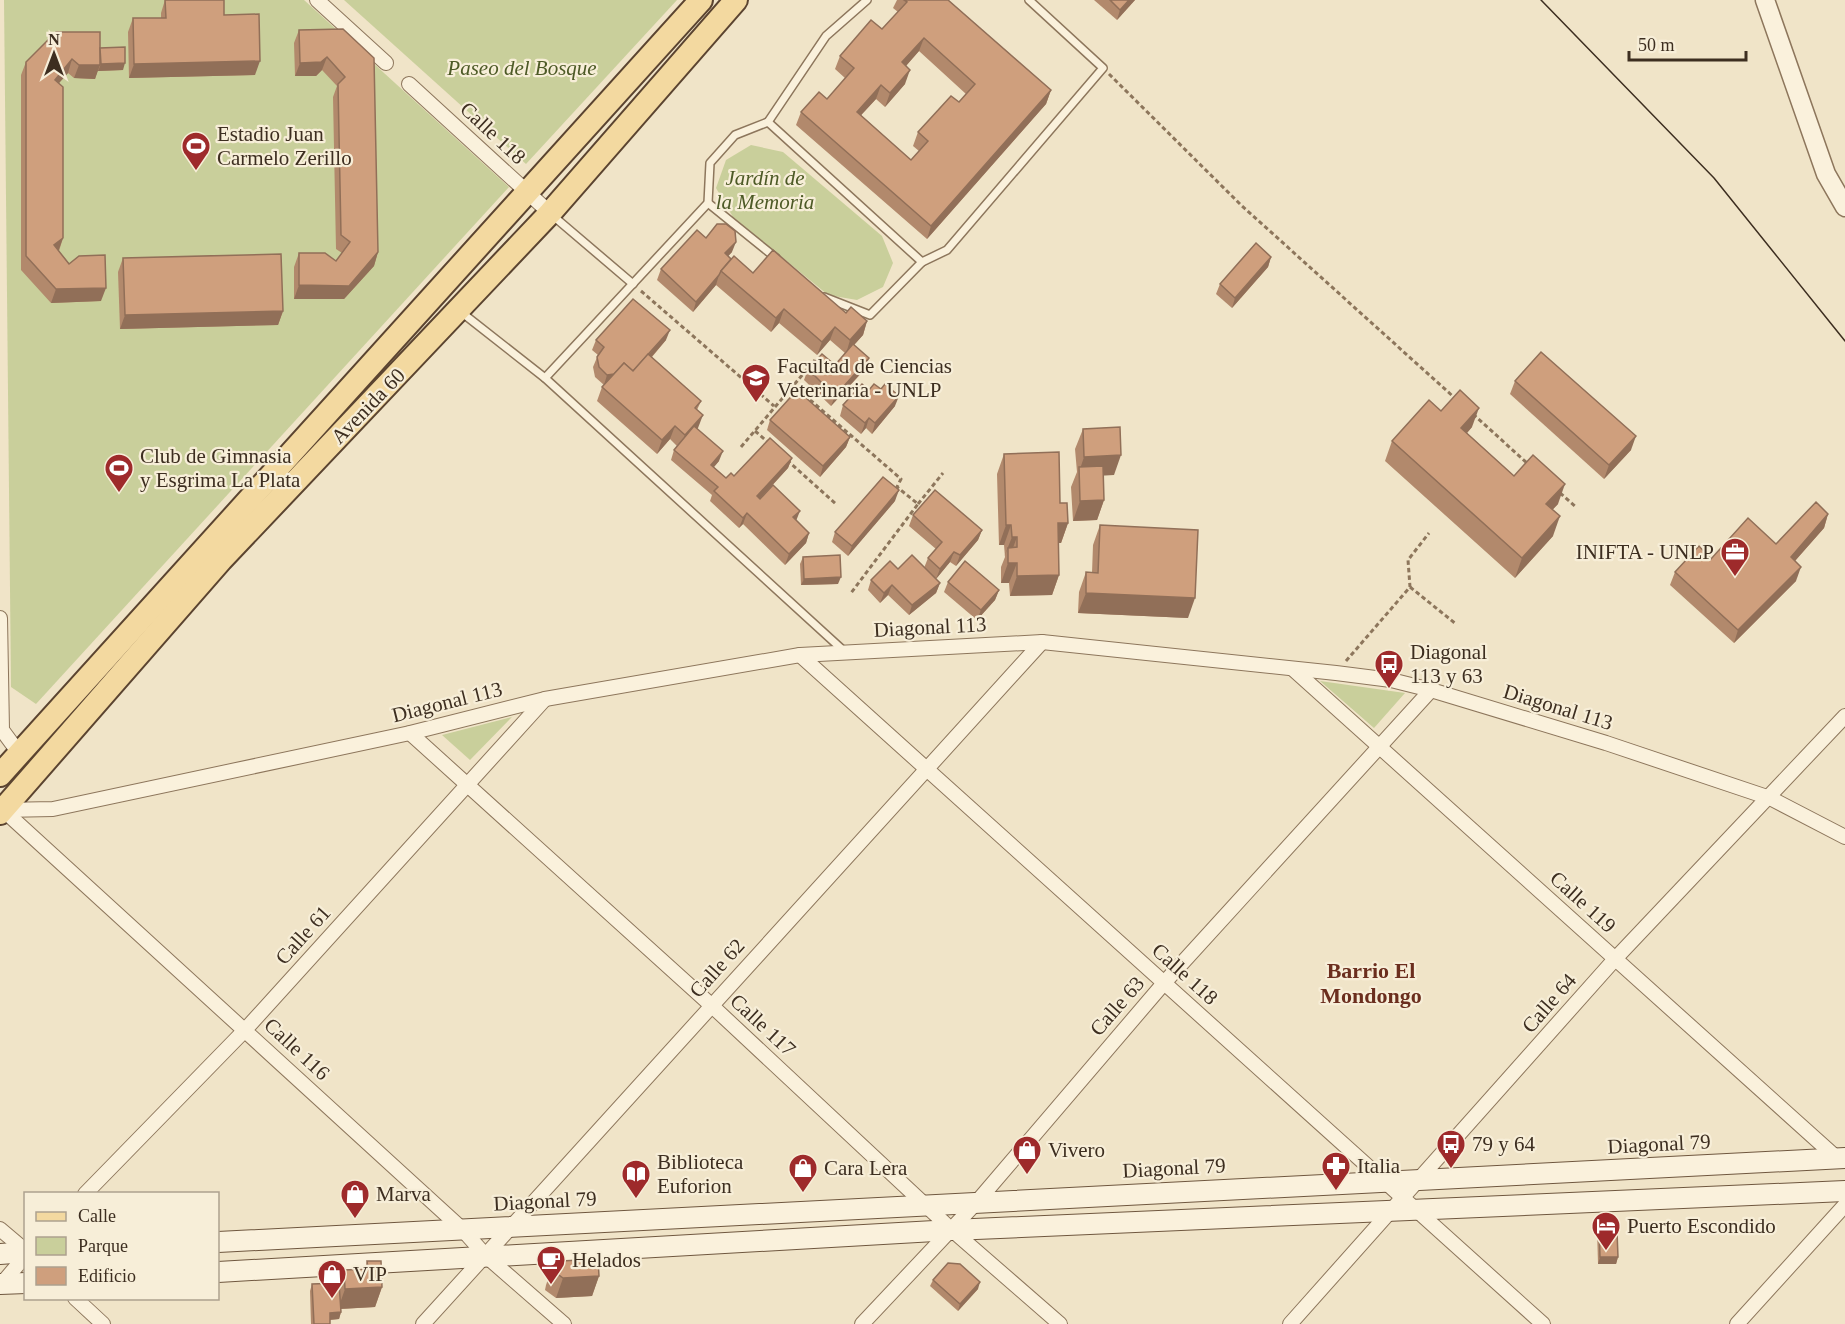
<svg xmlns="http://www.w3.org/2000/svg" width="1845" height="1324" viewBox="0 0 1845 1324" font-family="Georgia,serif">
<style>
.green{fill:#c9cf9b}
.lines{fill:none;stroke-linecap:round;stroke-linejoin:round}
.service-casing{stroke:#8d765c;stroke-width:10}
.minor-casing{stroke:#8d765c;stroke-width:16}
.tertiary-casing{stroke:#8d765c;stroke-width:21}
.secondary-casing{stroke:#6f573f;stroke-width:22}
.primary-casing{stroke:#5b4430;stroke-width:26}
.path{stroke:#8d765c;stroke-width:3;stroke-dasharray:4.5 3;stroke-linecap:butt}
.service{stroke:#faf1dc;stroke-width:7}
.minor{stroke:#faf1dc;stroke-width:14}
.tertiary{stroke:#faf1dc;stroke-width:18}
.secondary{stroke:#faf1dc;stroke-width:20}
.primary{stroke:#f3d9a0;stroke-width:22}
.tram{stroke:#3d2e20;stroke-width:1.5}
.wall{fill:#b2896c;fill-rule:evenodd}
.shaded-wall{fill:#916f58}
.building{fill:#cf9f7d;stroke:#916f58;stroke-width:1.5;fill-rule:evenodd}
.labels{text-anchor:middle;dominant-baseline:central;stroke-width:4.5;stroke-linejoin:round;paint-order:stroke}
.park-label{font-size:21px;font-style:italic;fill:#4d5a26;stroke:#f7eed8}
.street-label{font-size:21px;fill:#3d2e20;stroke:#f7eed8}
.poi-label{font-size:21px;fill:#3d2e20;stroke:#f7eed8;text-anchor:start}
.neighbourhood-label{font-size:22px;font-weight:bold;fill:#6b2e1e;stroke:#f7eed8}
</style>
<rect width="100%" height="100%" fill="#f0e4c8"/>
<g class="green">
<path d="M4,0H304L509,187L36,704L11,687Z"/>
<path d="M344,0H677L526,164Z"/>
<path d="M751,145L783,152L882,236L893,263L883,287L857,300L828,295L733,217L716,188L726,160Z"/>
<path d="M1320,681L1405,693L1374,728Z"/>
<path d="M512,717L470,760L442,735Z"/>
</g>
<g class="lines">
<g class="service-casing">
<g id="service">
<path d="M768,122L826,36L867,0"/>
<path d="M708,203L776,258"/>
<path d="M552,215L633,284"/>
<path d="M922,262L947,250L1103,68L1029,0"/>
<path d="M461,312L545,378L845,652"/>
<path d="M545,378L708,203L710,163L735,135L768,122L922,262L870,315L824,297"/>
</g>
</g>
<g class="minor-casing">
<g id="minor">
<path d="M317,0L386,63"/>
<path d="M409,84L550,213"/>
<path d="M0,618L2,730L19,753"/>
<path d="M800,655L1543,1324"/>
<path d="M1293,669L1839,1160"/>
<path d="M410,733L711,1005L952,1230L1060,1324"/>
<path d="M1,808L462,1229L486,1256L564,1324"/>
<path d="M3,810L53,809L410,733L545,699L800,655L1042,642L1336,673L1391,680L1431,690L1606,743L1770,798L1845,837"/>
<path d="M85,1194L245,1030L545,699"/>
<path d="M0,1229L26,1251"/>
<path d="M0,1286L26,1255"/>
<path d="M75,1298L103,1324"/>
<path d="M423,1324L1042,642"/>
<path d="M862,1324L976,1203L1164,983L1431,690"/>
<path d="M1290,1324L1615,959L1845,716"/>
<path d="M1737,1324L1845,1205"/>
</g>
</g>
<g class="tertiary-casing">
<path id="tertiary" d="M1765,0L1826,174L1845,207"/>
</g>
<g class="secondary-casing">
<g id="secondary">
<path d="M218,1242L1845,1158"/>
<path d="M0,1254L26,1252"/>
<path d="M218,1272L952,1230L1845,1191"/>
<path d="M0,1284L26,1283"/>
</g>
</g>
<g class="primary-casing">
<g id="primary">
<path d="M0,775L701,0"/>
<path d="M0,813L221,560L550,213L736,0"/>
</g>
</g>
<g class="path">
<path d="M1109,74L1241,205L1457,400"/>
<path d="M641,291L774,406"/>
<path d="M793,385L901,479L897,487L918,504L851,593"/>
<path d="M1473,414L1528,464"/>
<path d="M755,431L769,443"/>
<path d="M741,447L815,360"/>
<path d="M787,460L836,504"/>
<path d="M1560,493L1576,507"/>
<path d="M918,504L943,473"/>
<path d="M1410,587L1456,624"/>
<path d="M1346,661L1410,587L1408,560L1429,533"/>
</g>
<use href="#service" class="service"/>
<use href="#minor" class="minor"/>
<use href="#tertiary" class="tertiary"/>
<use href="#secondary" class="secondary"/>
<use href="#primary" class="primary"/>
<path class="tram" d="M1541,0L1714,178L1845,341"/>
</g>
<g class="wall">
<path d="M165,0L224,15L255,75L129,78L128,32L133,18H161V13Z"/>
<path d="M897,0H948L1051,90L1046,104L927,239L796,125L801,112L827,99L845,78L835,69L840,56L882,29L898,12L893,8ZM919,51L966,94L959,102L918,132L913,146L919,151L911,160L861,115L876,99L885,107L905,84L906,66Z"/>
<path d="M1094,0H1135L1117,20Z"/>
<path d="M343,29L378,252L374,266L344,299H294V267L299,253L336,261L342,253L336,249L333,97L337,86L322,70L316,76H295L294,43L299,30Z"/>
<path d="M100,49L123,70L98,71V69L95,79L74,78L68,73L59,83L63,238L59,251L101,301L51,303L21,270V75L26,62Z"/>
<path d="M706,238L732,252L728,256L753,273L846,313L867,321L863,335L854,345L865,369L831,406L804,380L808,369L835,365L845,353L830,340L817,355L779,323L771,332L716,285L693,312L657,280L661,269Z"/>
<path d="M1271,257L1268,267L1232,308L1216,294L1220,284Z"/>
<path d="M123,258L283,311L278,325L120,329L118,272Z"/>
<path d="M596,340H666L652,357L701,401L697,410V429L719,461L714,467L726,478L792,458L788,468L760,499L796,520L809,533L806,543L785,565L743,524L739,528L710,501L712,495L671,460L674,450L677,446L670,439L657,454L597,401L602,387L604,385L595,377L593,367L598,355L592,350Z"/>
<path d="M1515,381L1631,450L1604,479L1510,394Z"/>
<path d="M869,390L895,406L872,434L866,428L861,434L840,416L843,405Z"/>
<path d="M1441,411L1472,427L1467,433L1514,476L1558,504L1552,510L1553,536L1515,578L1385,461L1392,441Z"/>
<path d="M770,420L850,437L846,447L820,477L767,430Z"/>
<path d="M1083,429L1114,475H1103L1104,500L1097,520L1073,521L1071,487L1077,472L1075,449Z"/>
<path d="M1004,454L1060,503L1068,523L1061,543H1059V575L1052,595L1010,596L1009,583H1001V567L1005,557L1004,545H999L997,474Z"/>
<path d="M895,501L848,556L832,542L835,532Z"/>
<path d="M1828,514L1824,528L1795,561L1796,581L1734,643L1670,585L1675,572L1776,544Z"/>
<path d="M913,515L982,530L978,540L956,566L950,562L936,579L940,583L936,593L909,615L888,595L880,603L868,590L871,580L898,569L924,568L928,558L936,549L909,526Z"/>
<path d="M1100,525L1188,618L1078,613L1079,592L1086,572L1092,573L1093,545Z"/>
<path d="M803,557L838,584L801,585L800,564Z"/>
<path d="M948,582L999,590L995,600L977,620L944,592Z"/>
<path d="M1599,1222L1609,1231L1618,1257L1616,1264H1598L1597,1229Z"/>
<path d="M367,1261L382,1287L375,1307L341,1309V1312L339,1319L330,1320V1324H311L310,1291L312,1284L339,1283L344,1270L365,1269Z"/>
<path d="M553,1265L599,1276L592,1296L556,1298L545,1290L546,1285Z"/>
<path d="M933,1280L978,1289L958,1311L930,1286Z"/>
</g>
<g class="shaded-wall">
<path d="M1129,0H1135L1117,20L1120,10Z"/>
<path d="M924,38L919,51L897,76L902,62Z"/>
<path d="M327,57L322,70L316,76H295L300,63Z"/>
<path d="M72,59L68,73L50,93L55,80Z"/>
<path d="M260,61L255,75L129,78L134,64Z"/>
<path d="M125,63L123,70L98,71L101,64Z"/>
<path d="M79,65H100L95,79L74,78Z"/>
<path d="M910,70L905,84L885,107L890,93Z"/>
<path d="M881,85L876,99L852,125L857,112Z"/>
<path d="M1051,90L1046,104L927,239L931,226Z"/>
<path d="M63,238L58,252L54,245Z"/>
<path d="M736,242L732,252L721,264L725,253Z"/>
<path d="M378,252L374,266L344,299H294L299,285Z"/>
<path d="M1271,257L1268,267L1232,308L1235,298Z"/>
<path d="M719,275L716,285L693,312L696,302Z"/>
<path d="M106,288L101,301L51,303L56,289Z"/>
<path d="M784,309L779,323L771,332L776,318Z"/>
<path d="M283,311L278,325L120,329L125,315Z"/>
<path d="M867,321L863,335L846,354L850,340Z"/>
<path d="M835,327L830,340L817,355L822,342Z"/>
<path d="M670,330L666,340L628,384L632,374Z"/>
<path d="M869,358L865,369L831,406L835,396Z"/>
<path d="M623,366L604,385L607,375Z"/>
<path d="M899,396L895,406L872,434L875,423Z"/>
<path d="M1479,408L1472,427L1454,448L1461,428Z"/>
<path d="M703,415L698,428L680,449L685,435Z"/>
<path d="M869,418L866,428L861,434L865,423Z"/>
<path d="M675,426L670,439L657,454L662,440Z"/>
<path d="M1636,436L1631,450L1604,479L1609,465Z"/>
<path d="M850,437L846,447L820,477L823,466Z"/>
<path d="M723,451L719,461L707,475L711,465Z"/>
<path d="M1121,455L1114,475L1079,477V472L1084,457Z"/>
<path d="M792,458L788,468L753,506L757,496Z"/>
<path d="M1565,484L1558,504L1539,524L1546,504Z"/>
<path d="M899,490L895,501L848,556L852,546Z"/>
<path d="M1104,500L1097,520L1073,521L1080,501Z"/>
<path d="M800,511L796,521L793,517Z"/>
<path d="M747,513L743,524L739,528L743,518Z"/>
<path d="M1828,514L1824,528L1786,571L1791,557Z"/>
<path d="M1560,516L1553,536L1515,578L1522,558Z"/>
<path d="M1058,523H1068L1061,543H1051Z"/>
<path d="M1006,525H1011L1004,545H999Z"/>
<path d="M982,530L978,540L956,566L960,555Z"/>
<path d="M809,533L806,543L785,565L789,554Z"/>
<path d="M1012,537H1017L1010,556L1008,548L1004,557Z"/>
<path d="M954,552L950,562L936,579L940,569Z"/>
<path d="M1008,563H1017L1009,583H1001Z"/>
<path d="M1801,567L1796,581L1734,643L1738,630Z"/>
<path d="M1059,575L1052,595L1010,596L1017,576Z"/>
<path d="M841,577L838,584L801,585L804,579Z"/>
<path d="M940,583L936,593L909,615L912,605Z"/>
<path d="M892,585L888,595L880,603L884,593Z"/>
<path d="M999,590L995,600L977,620L981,610Z"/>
<path d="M1086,593L1195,598L1188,618L1078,613Z"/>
<path d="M1600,1257H1618L1616,1264H1598Z"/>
<path d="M599,1276L592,1296L556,1298L563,1278Z"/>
<path d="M980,1282L978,1289L958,1311L960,1304Z"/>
<path d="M382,1287L375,1307L338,1309L345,1289Z"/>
<path d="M341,1312L339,1319L327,1320L330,1313Z"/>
</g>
<g class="building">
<path d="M165,0H224V15L259,14L260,61L134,64L133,18H166Z"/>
<path d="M904,0H948L1051,90L931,226L801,112L819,92L827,99L854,68L840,56L871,20L882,29L907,2ZM924,38L975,84L959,102L951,96L918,132L928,141L911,160L857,112L881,85L890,93L910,70L902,62Z"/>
<path d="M1110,0H1129L1120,10Z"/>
<path d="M343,29L374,58L378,252L349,286L299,285V253H325L336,261L350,242L341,235L338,84L345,77L327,57L321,62L300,63L299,30Z"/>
<path d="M56,32H100V65H79L72,59L55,80L63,87V238L54,245L69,264L79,256L105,255L106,288L56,289L26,256V62Z"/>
<path d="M125,47V63L101,64L100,48Z"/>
<path d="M717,224H726L735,231L736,242L725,253L731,259L721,271L719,275L696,302L661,269L697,230L706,238Z"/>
<path d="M1256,243L1271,257L1235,298L1220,284Z"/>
<path d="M773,250L846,313L851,307L867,321L850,340L835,327L822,342L784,309L776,318L721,271L734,256L753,273Z"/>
<path d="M281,254L283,311L125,315L123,258Z"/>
<path d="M633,299L670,330L633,371L624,363L614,374L607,375L599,367L597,357L604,347L596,340Z"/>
<path d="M853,344L869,358L835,396L808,369L822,354L835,365Z"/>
<path d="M1541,352L1636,436L1609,465L1515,381Z"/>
<path d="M648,354L701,401L695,408L703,415L685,435L675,426L662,440L602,387L624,363L633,371Z"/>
<path d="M862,384L869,390L874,384L881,389L885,384L899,396L875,423L869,418L865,423L843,405Z"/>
<path d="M797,390L850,437L823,466L770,420Z"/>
<path d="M1460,390L1479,408L1461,428L1514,476L1533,455L1565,484L1546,504L1560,516L1522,558L1392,441L1429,400L1441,411Z"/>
<path d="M694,426L723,451L711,465L726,478L731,473L734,476L770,438L792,458L757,496L760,499L773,485L800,511L793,517L809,533L789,554L747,513L743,518L714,491L718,487L674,450Z"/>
<path d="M1120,427L1121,455L1084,457L1083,429Z"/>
<path d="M1059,452L1060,503H1067L1068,523H1058L1059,575L1017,576V563H1008V548L1017,547V537H1012L1011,525H1006L1004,454Z"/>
<path d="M1103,466L1104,500L1080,501L1079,467Z"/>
<path d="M883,477L899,490L852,546L835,532Z"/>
<path d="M935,490L982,530L960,555L954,552L940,569L928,558L942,542L913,515Z"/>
<path d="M1816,502L1828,514L1791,557L1801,567L1738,630L1675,572L1699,546L1711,559L1748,518L1776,544Z"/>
<path d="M1100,525L1198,530L1195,598L1086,593V572L1098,573Z"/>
<path d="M840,555L841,577L804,579L803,557Z"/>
<path d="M912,555L940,583L912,605L892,585L884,593L871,580L890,561L898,569Z"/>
<path d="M965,561L999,590L981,610L948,582Z"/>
<path d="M1608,1221L1609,1231H1617L1618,1257H1600L1599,1222Z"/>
<path d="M598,1259L599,1276L563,1278L552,1270L553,1265L561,1261Z"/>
<path d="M367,1261H381L382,1287L345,1289L344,1270L368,1269Z"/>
<path d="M948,1263L960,1264L980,1282L960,1304L933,1280Z"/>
<path d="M339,1283L341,1312L330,1313V1324H314L312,1284Z"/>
</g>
<defs>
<g id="stadium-pin" transform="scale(1.5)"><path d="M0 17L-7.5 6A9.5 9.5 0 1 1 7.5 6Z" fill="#9e2a2b" stroke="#f7eed8"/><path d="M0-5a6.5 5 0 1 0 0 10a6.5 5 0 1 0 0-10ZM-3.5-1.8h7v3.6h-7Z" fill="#fff"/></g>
<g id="university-pin" transform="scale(1.5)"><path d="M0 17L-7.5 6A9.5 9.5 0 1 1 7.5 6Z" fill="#9e2a2b" stroke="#f7eed8"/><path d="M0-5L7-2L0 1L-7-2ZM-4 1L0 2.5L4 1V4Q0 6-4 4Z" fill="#fff"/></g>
<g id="office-pin" transform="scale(1.5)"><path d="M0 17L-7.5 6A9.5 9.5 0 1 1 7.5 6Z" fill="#9e2a2b" stroke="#f7eed8"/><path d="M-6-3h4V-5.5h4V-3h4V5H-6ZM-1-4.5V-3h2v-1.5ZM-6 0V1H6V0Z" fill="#fff"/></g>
<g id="bus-pin" transform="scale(1.5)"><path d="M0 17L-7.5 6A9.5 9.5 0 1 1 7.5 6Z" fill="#9e2a2b" stroke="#f7eed8"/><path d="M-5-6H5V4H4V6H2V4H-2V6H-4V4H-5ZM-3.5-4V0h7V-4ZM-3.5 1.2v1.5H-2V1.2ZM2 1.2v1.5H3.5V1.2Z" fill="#fff"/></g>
<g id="shop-pin" transform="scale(1.5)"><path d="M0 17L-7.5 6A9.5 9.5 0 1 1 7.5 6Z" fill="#9e2a2b" stroke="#f7eed8"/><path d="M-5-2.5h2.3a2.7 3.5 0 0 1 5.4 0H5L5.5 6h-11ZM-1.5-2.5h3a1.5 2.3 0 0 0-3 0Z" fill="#fff"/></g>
<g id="pharmacy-pin" transform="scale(1.5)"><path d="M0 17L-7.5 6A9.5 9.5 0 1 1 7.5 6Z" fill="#9e2a2b" stroke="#f7eed8"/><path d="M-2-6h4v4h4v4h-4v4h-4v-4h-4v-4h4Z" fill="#fff"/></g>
<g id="library-pin" transform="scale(1.5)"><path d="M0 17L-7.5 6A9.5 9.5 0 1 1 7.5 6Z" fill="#9e2a2b" stroke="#f7eed8"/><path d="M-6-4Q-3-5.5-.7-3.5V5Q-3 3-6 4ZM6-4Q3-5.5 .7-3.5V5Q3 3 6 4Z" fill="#fff"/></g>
<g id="hotel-pin" transform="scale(1.5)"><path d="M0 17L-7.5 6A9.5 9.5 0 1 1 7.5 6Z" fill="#9e2a2b" stroke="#f7eed8"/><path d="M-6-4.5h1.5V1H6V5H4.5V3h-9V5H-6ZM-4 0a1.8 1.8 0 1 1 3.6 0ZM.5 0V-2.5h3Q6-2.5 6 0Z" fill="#fff"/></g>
<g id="cafe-pin" transform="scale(1.5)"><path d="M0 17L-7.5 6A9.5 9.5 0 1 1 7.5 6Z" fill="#9e2a2b" stroke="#f7eed8"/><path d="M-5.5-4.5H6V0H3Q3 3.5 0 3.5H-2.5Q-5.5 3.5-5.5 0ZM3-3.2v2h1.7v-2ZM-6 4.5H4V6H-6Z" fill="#fff"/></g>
</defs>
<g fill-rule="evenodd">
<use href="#stadium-pin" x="196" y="146"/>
<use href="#university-pin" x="756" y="378"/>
<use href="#stadium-pin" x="119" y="468"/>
<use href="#office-pin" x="1735" y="552"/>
<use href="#bus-pin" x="1389" y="664"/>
<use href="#bus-pin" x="1451" y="1144"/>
<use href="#shop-pin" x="1027" y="1150"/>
<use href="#pharmacy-pin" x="1336" y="1166"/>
<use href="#shop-pin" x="803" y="1168"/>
<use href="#library-pin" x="636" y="1174"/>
<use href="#shop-pin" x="355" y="1194"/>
<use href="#hotel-pin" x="1606" y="1226"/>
<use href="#cafe-pin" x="551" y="1260"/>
<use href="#shop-pin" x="332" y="1274"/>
</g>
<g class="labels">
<g class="park-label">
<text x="522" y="68">Paseo del Bosque</text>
<text x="765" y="178">Jardín de<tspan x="765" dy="24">la Memoria</tspan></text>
</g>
<g class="street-label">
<text transform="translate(493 133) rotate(43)">Calle 118</text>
<text transform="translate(368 406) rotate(-46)">Avenida 60</text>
<text transform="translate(930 627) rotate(-3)">Diagonal 113</text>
<text transform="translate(447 702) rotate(-14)">Diagonal 113</text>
<text transform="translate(1558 707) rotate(17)">Diagonal 113</text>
<text transform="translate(1583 902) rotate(42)">Calle 119</text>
<text transform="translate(303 935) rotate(-48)">Calle 61</text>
<text transform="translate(717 968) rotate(-48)">Calle 62</text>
<text transform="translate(1185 974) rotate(42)">Calle 118</text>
<text transform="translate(1549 1003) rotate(-49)">Calle 64</text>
<text transform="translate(1117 1006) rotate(-49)">Calle 63</text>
<text transform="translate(763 1025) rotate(43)">Calle 117</text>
<text transform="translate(297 1049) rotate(43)">Calle 116</text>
<text transform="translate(1659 1144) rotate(-3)">Diagonal 79</text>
<text transform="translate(1174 1168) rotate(-3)">Diagonal 79</text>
<text transform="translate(545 1201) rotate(-3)">Diagonal 79</text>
</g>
<g class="poi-label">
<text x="217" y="134">Estadio Juan<tspan x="217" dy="24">Carmelo Zerillo</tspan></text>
<text x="777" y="366">Facultad de Ciencias<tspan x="777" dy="24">Veterinaria - UNLP</tspan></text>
<text x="140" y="456">Club de Gimnasia<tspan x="140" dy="24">y Esgrima La Plata</tspan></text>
<text x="1714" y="552" text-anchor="end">INIFTA - UNLP</text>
<text x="1410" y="652">Diagonal<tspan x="1410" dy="24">113 y 63</tspan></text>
<text x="1472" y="1144">79 y 64</text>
<text x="1048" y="1150">Vivero</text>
<text x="657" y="1162">Biblioteca<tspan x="657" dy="24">Euforion</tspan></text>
<text x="1357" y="1166">Italia</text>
<text x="824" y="1168">Cara Lera</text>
<text x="376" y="1194">Marva</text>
<text x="1627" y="1226">Puerto Escondido</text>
<text x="572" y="1260">Helados</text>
<text x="353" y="1274">VIP</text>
</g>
<g class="neighbourhood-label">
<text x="1371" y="970">Barrio El<tspan x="1371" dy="25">Mondongo</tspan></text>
</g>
</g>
<rect x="24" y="1192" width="195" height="108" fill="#f7eed8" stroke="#ada18e" stroke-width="1.5"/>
<rect x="36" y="1212" width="30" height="9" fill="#f3d9a0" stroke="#ada18e" stroke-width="1.5"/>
<text x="78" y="1222" font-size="18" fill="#3d2e20">Calle</text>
<rect x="36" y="1237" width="30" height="18" fill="#c9cf9b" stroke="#ada18e" stroke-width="1.5"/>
<text x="78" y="1252" font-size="18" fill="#3d2e20">Parque</text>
<rect x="36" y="1267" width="30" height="18" fill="#cf9f7d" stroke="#ada18e" stroke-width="1.5"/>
<text x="78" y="1282" font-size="18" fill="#3d2e20">Edificio</text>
<g transform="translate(54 54)" stroke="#f7eed8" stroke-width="4.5" paint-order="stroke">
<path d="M0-4.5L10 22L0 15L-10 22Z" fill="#3d2e20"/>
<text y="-9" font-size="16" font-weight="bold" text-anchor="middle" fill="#3d2e20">N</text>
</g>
<path d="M1629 51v9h117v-9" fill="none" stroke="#3d2e20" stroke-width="3"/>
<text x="1638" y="51" font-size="18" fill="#3d2e20" stroke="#f7eed8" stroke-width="4.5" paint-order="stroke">50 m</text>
</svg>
